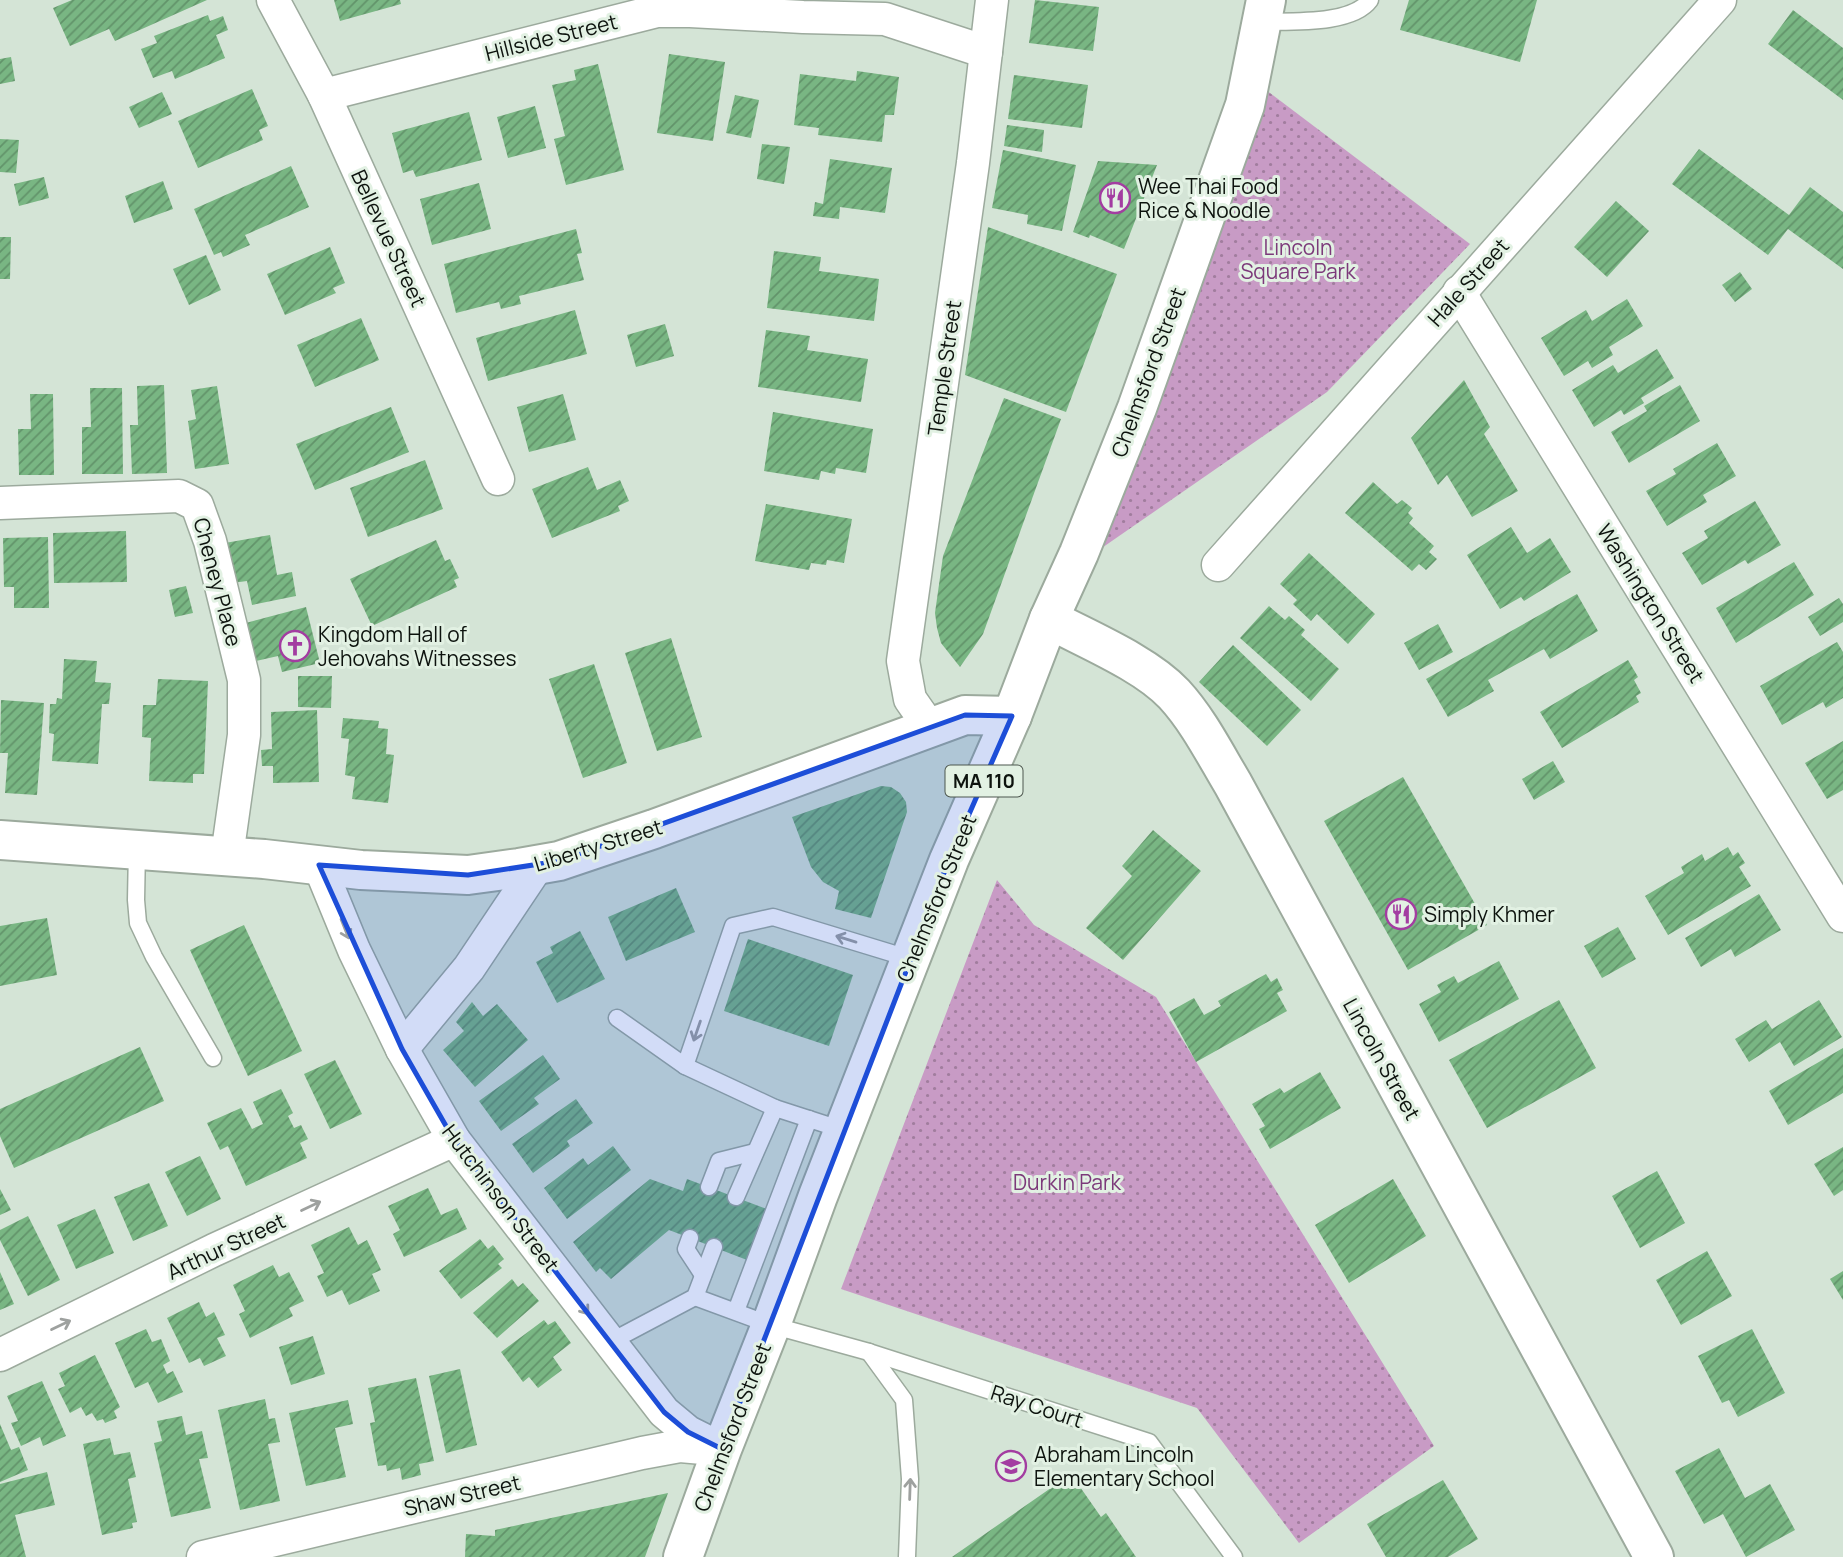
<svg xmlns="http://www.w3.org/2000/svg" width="1843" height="1557" viewBox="0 0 1843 1557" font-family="Manrope,sans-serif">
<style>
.park{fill:url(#park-dots)}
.building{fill:url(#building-hatch)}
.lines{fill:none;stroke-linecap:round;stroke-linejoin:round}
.lane-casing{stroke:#9caa9d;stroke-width:19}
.street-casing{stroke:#9caa9d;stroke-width:35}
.secondary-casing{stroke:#9caa9d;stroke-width:42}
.primary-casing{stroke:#9caa9d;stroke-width:42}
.lane{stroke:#fff;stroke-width:16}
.street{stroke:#fff;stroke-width:32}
.secondary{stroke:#fff;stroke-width:38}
.primary{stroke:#fff;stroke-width:38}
.oneway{stroke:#9ea19f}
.marked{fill:#1d4ed8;fill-opacity:0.2;stroke:#1d4ed8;stroke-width:5;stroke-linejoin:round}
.labels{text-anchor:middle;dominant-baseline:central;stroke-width:6;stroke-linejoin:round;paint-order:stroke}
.shield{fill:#e2f1e3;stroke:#4d564e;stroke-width:2}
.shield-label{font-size:19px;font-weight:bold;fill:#0d130e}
.street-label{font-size:21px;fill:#0d130e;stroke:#e2f1e3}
.poi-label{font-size:21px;fill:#0d130e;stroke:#e2f1e3;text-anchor:start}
.park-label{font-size:21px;fill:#7c397a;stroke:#e2f1e3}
</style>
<defs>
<pattern id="park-dots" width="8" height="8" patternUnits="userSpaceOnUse" patternTransform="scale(1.75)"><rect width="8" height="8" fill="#c89bc5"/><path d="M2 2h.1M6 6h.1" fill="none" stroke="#a17d9e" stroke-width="1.8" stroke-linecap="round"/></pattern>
<pattern id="building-hatch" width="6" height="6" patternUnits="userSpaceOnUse" patternTransform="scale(1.75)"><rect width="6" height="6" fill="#79b683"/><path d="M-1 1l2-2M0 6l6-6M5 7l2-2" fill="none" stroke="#62936a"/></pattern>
</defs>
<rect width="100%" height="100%" fill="#d4e4d6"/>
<g class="park">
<path d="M1246,75L1470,244L1327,392L1057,579Z"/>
<path d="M997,880L1034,925L1156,997L1434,1446L1299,1543L1197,1408L841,1289Z"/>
</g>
<g class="building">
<path d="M72,0H207L115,41L109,29L70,46L53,8Z"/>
<path d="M334,0H400L401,4L340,21Z"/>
<path d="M1035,0L1099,7L1093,51L1029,43Z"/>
<path d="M1409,0H1537L1520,62L1400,30Z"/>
<path d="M1793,10L1843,48V100L1768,44Z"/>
<path d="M208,15L210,21L223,16L228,30L216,35L225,58L175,79L172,71L153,78L141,49L157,43L154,36Z"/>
<path d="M669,54L725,62L713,141L657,133Z"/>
<path d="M11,57L15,81L0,84V59Z"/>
<path d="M598,64L624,170L566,185L554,139L565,136L552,85L576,80L574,70Z"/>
<path d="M857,71L899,77L894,115H885L882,142L818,135L819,128L794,125L800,74L856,81Z"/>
<path d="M1014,75L1088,85L1082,128L1008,119Z"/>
<path d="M252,89L268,126L259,130L263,140L198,168L178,121Z"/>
<path d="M162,92L172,114L139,128L129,107Z"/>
<path d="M735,95L759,100L751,138L726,133Z"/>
<path d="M535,106L546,148L508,158L497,117Z"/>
<path d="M469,112L482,160L416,177L413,170L403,173L392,133Z"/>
<path d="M1007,125L1044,130L1042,152L1004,146Z"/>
<path d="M0,139L19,140L16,173L0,172Z"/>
<path d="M762,144L790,147L784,184L757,179Z"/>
<path d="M1699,149L1789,215L1810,187L1843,212V269L1788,229L1768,255L1672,184Z"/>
<path d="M1003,150L1076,165L1062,231L1027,224L1028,215L992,208Z"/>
<path d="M830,159L892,168L885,213L840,207L839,219L813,216L815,202L823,204Z"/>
<path d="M1098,161L1157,165L1124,249L1090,235L1089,238L1073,232Z"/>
<path d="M291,166L309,207L245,235L250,245L223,257L221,252L214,255L194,209Z"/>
<path d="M44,177L49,198L19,206L14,184Z"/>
<path d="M163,181L173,209L134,223L125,196Z"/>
<path d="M479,183L491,229L432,245L420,199Z"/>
<path d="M1616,201L1649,231L1607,277L1574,247Z"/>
<path d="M988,227L1117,274L1066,412L965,375Z"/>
<path d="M576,229L582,253L577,254L584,280L519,296L521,304L501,309L499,302L456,313L444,264Z"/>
<path d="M0,237H11L10,279H0Z"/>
<path d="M330,247L345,283L333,288L336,293L285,315L267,274Z"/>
<path d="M774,251L821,257L819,271L879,279L874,321L767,308Z"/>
<path d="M206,255L221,290L189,305L173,269Z"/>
<path d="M1740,272L1752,289L1735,302L1722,285Z"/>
<path d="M1627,299L1643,326L1609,347L1613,355L1592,368L1588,361L1564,376L1541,338L1586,310L1592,321Z"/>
<path d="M575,310L587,354L488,381L476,338Z"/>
<path d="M361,318L379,360L315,387L297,345Z"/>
<path d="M665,324L674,356L636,367L627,335Z"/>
<path d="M766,330L810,336L807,350L868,359L861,402L758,387Z"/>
<path d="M1657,349L1674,378L1641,398L1644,403L1624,415L1621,410L1594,427L1572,390L1613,365L1618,373Z"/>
<path d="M1464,380L1490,427L1484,434L1518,491L1472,517L1447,475L1438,485L1411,438Z"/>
<path d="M164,385L167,473L132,474L130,425H138L137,386Z"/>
<path d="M1680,385L1700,421L1629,463L1611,432L1647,411L1644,406Z"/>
<path d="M217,386L229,464L195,469L188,421L196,419L191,390Z"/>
<path d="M90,388H122L123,474H82V427H91Z"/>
<path d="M30,394H53L54,475H19L18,429H31Z"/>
<path d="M563,394L576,440L529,452L517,407Z"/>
<path d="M1004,398L1061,419L983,634L960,667L941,643L937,628L935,613L943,556Z"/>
<path d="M391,407L409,452L315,490L296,444Z"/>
<path d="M773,412L873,429L866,473L836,468L835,474L821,471L819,480L764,471Z"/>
<path d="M1717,443L1736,476L1703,495L1707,502L1667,526L1646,491L1676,474L1673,469Z"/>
<path d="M425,460L443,509L368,537L350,488Z"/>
<path d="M588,467L597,490L620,480L629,501L618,506L620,511L552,538L532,489Z"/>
<path d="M1373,482L1397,504L1402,500L1412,508L1408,513L1413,518L1409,523L1434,546L1429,552L1437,559L1426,570L1419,564L1412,571L1345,513Z"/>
<path d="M1755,501L1781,545L1748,564L1745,560L1702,585L1682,553L1708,538L1704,531Z"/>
<path d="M766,504L852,519L844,563L827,560L826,565L811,563L809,570L755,561Z"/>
<path d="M1511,527L1527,553L1550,538L1571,572L1524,601L1521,597L1500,609L1467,555Z"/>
<path d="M126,531L127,582L54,583L53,533Z"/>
<path d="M270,535L277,575L292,572L296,596L252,605L247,581L232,583L225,543Z"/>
<path d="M48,537L49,608H14V587H4L3,538Z"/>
<path d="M436,540L445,561L450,559L459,578L454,580L457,587L372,626L350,579Z"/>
<path d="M1309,553L1375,614L1348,644L1317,614L1311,621L1293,604L1297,600L1280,584Z"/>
<path d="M1794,562L1814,595L1736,643L1716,608Z"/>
<path d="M186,586L193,613L175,617L169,590Z"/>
<path d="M1577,594L1598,631L1550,659L1544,649L1488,680L1494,691L1448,717L1426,679Z"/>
<path d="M1839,598L1843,604V622L1820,636L1808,617Z"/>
<path d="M1269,606L1285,620L1289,616L1305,630L1301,635L1339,669L1311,701L1240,638Z"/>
<path d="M306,607L320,663L282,672L278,656L256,661L246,623Z"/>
<path d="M1438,624L1453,652L1419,670L1404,643Z"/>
<path d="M671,638L702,737L657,751L625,653Z"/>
<path d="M1837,642L1843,652V698L1826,708L1823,702L1782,725L1760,686Z"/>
<path d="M1233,645L1301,710L1267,746L1199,682Z"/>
<path d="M64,659L97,661L95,682L111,683L109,704H102L98,764L52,761L54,734L49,733L50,704H56L57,698L62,699Z"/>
<path d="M1628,660L1638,677L1634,680L1641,693L1636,696L1639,702L1562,748L1540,712Z"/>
<path d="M594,664L627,763L583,778L549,679Z"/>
<path d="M298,676H332L331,708L298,707Z"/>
<path d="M158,679L208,681L204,774H193V783L149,781L151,738L142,737L143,705H156Z"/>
<path d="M1,700L44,703L37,795L5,793L8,753H0Z"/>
<path d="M317,710L319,782L273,783V766H262L261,750L272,749L271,712Z"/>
<path d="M343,718L379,721L378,728L388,729L386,754L394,755L388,803L352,799L355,777L345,775L349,739L341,738Z"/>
<path d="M1843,741V790L1827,799L1805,763Z"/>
<path d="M1553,761L1565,782L1534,800L1522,779Z"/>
<path d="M1403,777L1487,925L1408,970L1324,821Z"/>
<path d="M881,786L891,787L900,793L906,802L907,812L871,918L835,909L839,891L823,882L811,867L792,817Z"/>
<path d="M1153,830L1201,871L1123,960L1086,928L1132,876L1122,866Z"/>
<path d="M1728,847L1733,856L1738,852L1745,863L1739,867L1751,886L1668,935L1645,896L1684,873L1681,867L1702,854L1705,861Z"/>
<path d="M676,888L695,932L626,961L608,917Z"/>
<path d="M1759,894L1781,930L1735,957L1731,949L1701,967L1685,938Z"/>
<path d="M47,918L57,975L0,986V926Z"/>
<path d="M244,925L302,1051L248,1076L190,950Z"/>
<path d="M1618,927L1636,959L1602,978L1584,946Z"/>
<path d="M580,931L605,979L557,1003L536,962L553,953L550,947Z"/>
<path d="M748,939L853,975L829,1046L724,1011Z"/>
<path d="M1499,961L1519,999L1439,1042L1419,1004L1441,992L1437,985L1454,976L1458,983Z"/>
<path d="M1266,974L1271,982L1277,978L1283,990L1277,993L1287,1011L1196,1062L1169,1012L1194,998L1204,1015L1221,1006L1218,1001Z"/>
<path d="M1559,1000L1596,1068L1487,1128L1449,1060Z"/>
<path d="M1819,1000L1842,1037L1794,1066L1780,1042L1749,1062L1735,1039L1766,1020L1772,1029Z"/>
<path d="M472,1002L483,1016L497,1004L528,1040L475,1087L443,1050L464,1031L456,1022Z"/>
<path d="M140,1047L164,1101L14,1168L0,1136V1109Z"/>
<path d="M1843,1048V1093L1788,1125L1769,1091Z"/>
<path d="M543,1055L560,1079L534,1098L539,1104L501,1131L479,1101Z"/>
<path d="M335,1060L362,1114L330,1129L304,1074Z"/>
<path d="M1320,1072L1341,1108L1270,1149L1259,1129L1265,1126L1252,1104L1280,1088L1284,1093Z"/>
<path d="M281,1089L293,1113L288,1116L294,1128L301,1125L308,1139L300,1143L307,1158L246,1186L228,1146L220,1150L207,1123L241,1108L252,1129L263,1124L253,1102Z"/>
<path d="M576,1099L593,1123L567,1141L570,1146L533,1173L512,1144Z"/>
<path d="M613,1146L631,1170L567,1219L544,1188L583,1158L588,1165Z"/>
<path d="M1843,1147V1190L1834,1196L1814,1164Z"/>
<path d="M200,1156L221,1199L187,1216L165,1172Z"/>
<path d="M1657,1171L1685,1223L1640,1248L1612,1196Z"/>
<path d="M650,1179L683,1191L687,1179L767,1209L747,1260L669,1230L611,1279L600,1268L596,1272L573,1242Z"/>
<path d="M1393,1179L1426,1236L1349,1283L1315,1225Z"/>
<path d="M149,1183L168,1226L133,1241L114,1197Z"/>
<path d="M428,1188L441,1215L457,1208L467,1229L404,1257L393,1234L400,1230L388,1206Z"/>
<path d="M0,1189L11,1210L0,1215Z"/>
<path d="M95,1209L114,1253L76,1269L57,1225Z"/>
<path d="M28,1216L60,1280L28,1296L0,1240V1230Z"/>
<path d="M349,1227L358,1245L367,1240L381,1270L372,1274L380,1291L349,1305L342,1290L327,1297L317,1276L324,1273L311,1245Z"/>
<path d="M480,1239L488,1249L493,1245L504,1259L498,1264L502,1268L461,1299L439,1271Z"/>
<path d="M1707,1251L1732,1296L1681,1325L1656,1280Z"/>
<path d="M273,1265L279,1277L289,1272L304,1301L289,1308L293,1316L250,1338L239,1314L245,1311L233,1285Z"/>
<path d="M1843,1271V1300L1830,1279Z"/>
<path d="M0,1272L14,1304L0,1310Z"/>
<path d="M512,1279L518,1287L523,1283L539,1301L497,1338L473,1313Z"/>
<path d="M199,1302L206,1317L214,1312L225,1335L217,1338L226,1356L204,1366L200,1358L189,1363L167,1318Z"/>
<path d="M544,1320L548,1325L555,1321L571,1343L553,1357L562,1370L538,1388L529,1377L523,1382L501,1352Z"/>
<path d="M146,1329L152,1342L161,1339L170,1361L163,1365L167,1374L173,1371L183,1392L158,1403L148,1382L135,1388L115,1343Z"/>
<path d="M1752,1329L1785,1393L1738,1417L1729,1400L1722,1403L1698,1356Z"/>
<path d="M313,1336L325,1374L291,1385L279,1347Z"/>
<path d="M95,1355L120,1407L114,1411L117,1418L105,1423L103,1419L97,1421L92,1413L86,1416L81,1407L70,1413L58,1389L65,1386L59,1373Z"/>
<path d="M460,1369L477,1445L446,1453L429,1376Z"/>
<path d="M416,1378L434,1461L419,1464L421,1475L402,1480L400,1468L387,1471L386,1465L378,1466L370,1423L375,1422L368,1388Z"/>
<path d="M42,1381L66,1436L43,1446L40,1437L21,1446L11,1423L18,1421L7,1396Z"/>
<path d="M265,1399L269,1419L275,1418L280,1442L268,1444L280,1501L240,1510L218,1410Z"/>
<path d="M348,1400L353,1424L335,1428L346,1477L306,1486L289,1413Z"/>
<path d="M182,1416L186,1435L202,1431L208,1458L199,1459L211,1508L171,1517L154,1443L162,1441L157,1421Z"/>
<path d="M0,1424L11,1450L19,1447L28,1470L0,1482Z"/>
<path d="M110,1438L114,1455L130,1452L136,1477L128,1479L137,1522L132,1523L133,1528L102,1535L83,1444Z"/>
<path d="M1719,1448L1745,1498L1770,1484L1795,1530L1746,1557L1723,1514L1704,1524L1675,1471Z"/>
<path d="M47,1472L55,1505L15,1515L26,1557H0V1484Z"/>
<path d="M1071,1474L1101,1517L1106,1513L1136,1557H952Z"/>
<path d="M1443,1480L1478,1539L1448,1557H1386L1367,1524Z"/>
<path d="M668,1493L645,1557H465L466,1534L495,1536V1530Z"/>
</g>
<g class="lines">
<g class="lane-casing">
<g id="lane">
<path d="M1262,22C1291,21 1352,25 1370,0"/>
<path d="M137,849L136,900L138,923L154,957L213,1058"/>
<path d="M617,1018L685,1066L775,1108"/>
<path d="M685,1066L733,926L773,917L911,959"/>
<path d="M709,1187L719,1161L755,1152"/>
<path d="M736,1197L775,1108L843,1130"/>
<path d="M690,1238L686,1249L703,1275"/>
<path d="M695,1297L771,1325L869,1352L1149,1442L1234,1557"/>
<path d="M736,1311L809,1119"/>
<path d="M610,1342L695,1297L714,1247"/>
<path d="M869,1352L904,1400L910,1479L907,1557"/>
</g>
</g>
<g class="street-casing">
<g id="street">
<path d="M273,0L324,95L498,479"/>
<path d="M324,95L657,11H690L803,17L885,19L986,52"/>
<path d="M1459,292L1843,916"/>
<path d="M0,503L179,496L197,505L210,541L244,680V735L227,856"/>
<path d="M1218,565L1720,0"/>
<path d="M931,729L910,699L903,661L973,163L992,0"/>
<path d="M319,865L354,950L402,1049L454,1140L664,1412L688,1432L722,1449"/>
<path d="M402,1049L469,968L538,865"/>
<path d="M0,1355L214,1250L454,1140"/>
<path d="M203,1557L642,1453L680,1446L714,1449"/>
</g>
</g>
<g class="secondary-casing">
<g id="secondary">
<path d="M1049,619C1086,639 1145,663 1174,694C1198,720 1215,754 1233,784L1654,1557"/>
<path d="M0,840L264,859L361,870L468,875L519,868L559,861L654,829L965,715L1012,716"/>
</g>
</g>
<g class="primary-casing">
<path id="primary" d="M683,1557L722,1449L771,1325L818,1196L949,860L1012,716L1049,619L1079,553L1137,408L1245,105L1266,0"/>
</g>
<use href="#lane" class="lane"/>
<use href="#street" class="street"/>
<use href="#secondary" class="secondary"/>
<use href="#primary" class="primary"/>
</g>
<defs><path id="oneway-shaft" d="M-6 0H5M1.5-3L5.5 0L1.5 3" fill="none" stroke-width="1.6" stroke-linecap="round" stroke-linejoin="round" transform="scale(1.75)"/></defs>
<g class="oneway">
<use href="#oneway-shaft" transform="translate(345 929) rotate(68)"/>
<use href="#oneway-shaft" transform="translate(846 939) rotate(-163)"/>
<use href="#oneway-shaft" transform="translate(697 1031) rotate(109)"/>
<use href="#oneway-shaft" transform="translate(311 1206) rotate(-25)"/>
<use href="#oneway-shaft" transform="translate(582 1306) rotate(52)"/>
<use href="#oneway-shaft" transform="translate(61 1325) rotate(-26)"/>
<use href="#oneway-shaft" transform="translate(910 1489) rotate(-88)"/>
</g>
<path class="marked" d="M965,715L1012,716L949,860L722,1449L688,1432L664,1412L454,1140L402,1049L319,865L468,875L559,861Z"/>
<defs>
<g id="restaurant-ring" transform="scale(1.575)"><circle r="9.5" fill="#e2f1e3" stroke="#a33da1" stroke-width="1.5"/><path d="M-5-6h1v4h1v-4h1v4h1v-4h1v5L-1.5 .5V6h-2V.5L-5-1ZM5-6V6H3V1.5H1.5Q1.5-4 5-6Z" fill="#a33da1"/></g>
<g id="church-ring" transform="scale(1.575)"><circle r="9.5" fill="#e2f1e3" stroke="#a33da1" stroke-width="1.5"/><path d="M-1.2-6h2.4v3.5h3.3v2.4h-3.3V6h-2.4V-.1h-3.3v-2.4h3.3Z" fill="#a33da1"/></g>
<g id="school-ring" transform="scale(1.575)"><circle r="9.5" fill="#e2f1e3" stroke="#a33da1" stroke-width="1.5"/><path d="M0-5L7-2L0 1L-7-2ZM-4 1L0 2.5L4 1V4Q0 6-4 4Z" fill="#a33da1"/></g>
</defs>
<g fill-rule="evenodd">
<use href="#restaurant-ring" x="1115" y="198"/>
<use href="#church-ring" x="295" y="646"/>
<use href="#restaurant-ring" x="1401" y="914"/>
<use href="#school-ring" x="1011" y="1466"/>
</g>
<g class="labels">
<rect class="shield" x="945.5" y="765.5" width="77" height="31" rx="5"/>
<g class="shield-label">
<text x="984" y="781">MA 110</text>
</g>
<g class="street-label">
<text transform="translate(551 37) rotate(-14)">Hillside Street</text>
<text transform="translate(389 238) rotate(65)">Bellevue Street</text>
<text transform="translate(1468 282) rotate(-48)">Hale Street</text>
<text transform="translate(944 368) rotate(-82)">Temple Street</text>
<text transform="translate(1148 372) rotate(-70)">Chelmsford Street</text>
<text transform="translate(218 582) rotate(75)">Cheney Place</text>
<text transform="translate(1651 603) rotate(58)">Washington Street</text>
<text transform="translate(598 845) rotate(-17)">Liberty Street</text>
<text transform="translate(936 898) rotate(-68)">Chelmsford Street</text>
<text transform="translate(1382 1059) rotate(61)">Lincoln Street</text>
<text transform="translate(501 1198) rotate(53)">Hutchinson Street</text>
<text transform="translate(226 1246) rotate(-25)">Arthur Street</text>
<text transform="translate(1037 1406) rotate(18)">Ray Court</text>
<text transform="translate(732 1427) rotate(-69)">Chelmsford Street</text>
<text transform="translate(462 1495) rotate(-13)">Shaw Street</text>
</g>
<g class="poi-label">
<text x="1138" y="186">Wee Thai Food<tspan x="1138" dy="24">Rice &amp; Noodle</tspan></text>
<text x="318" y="634">Kingdom Hall of<tspan x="318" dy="24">Jehovahs Witnesses</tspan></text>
<text x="1424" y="914">Simply Khmer</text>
<text x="1034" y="1454">Abraham Lincoln<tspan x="1034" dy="24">Elementary School</tspan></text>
</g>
<g class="park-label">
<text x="1298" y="247">Lincoln<tspan x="1298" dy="24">Square Park</tspan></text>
<text x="1067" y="1182">Durkin Park</text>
</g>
</g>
</svg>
